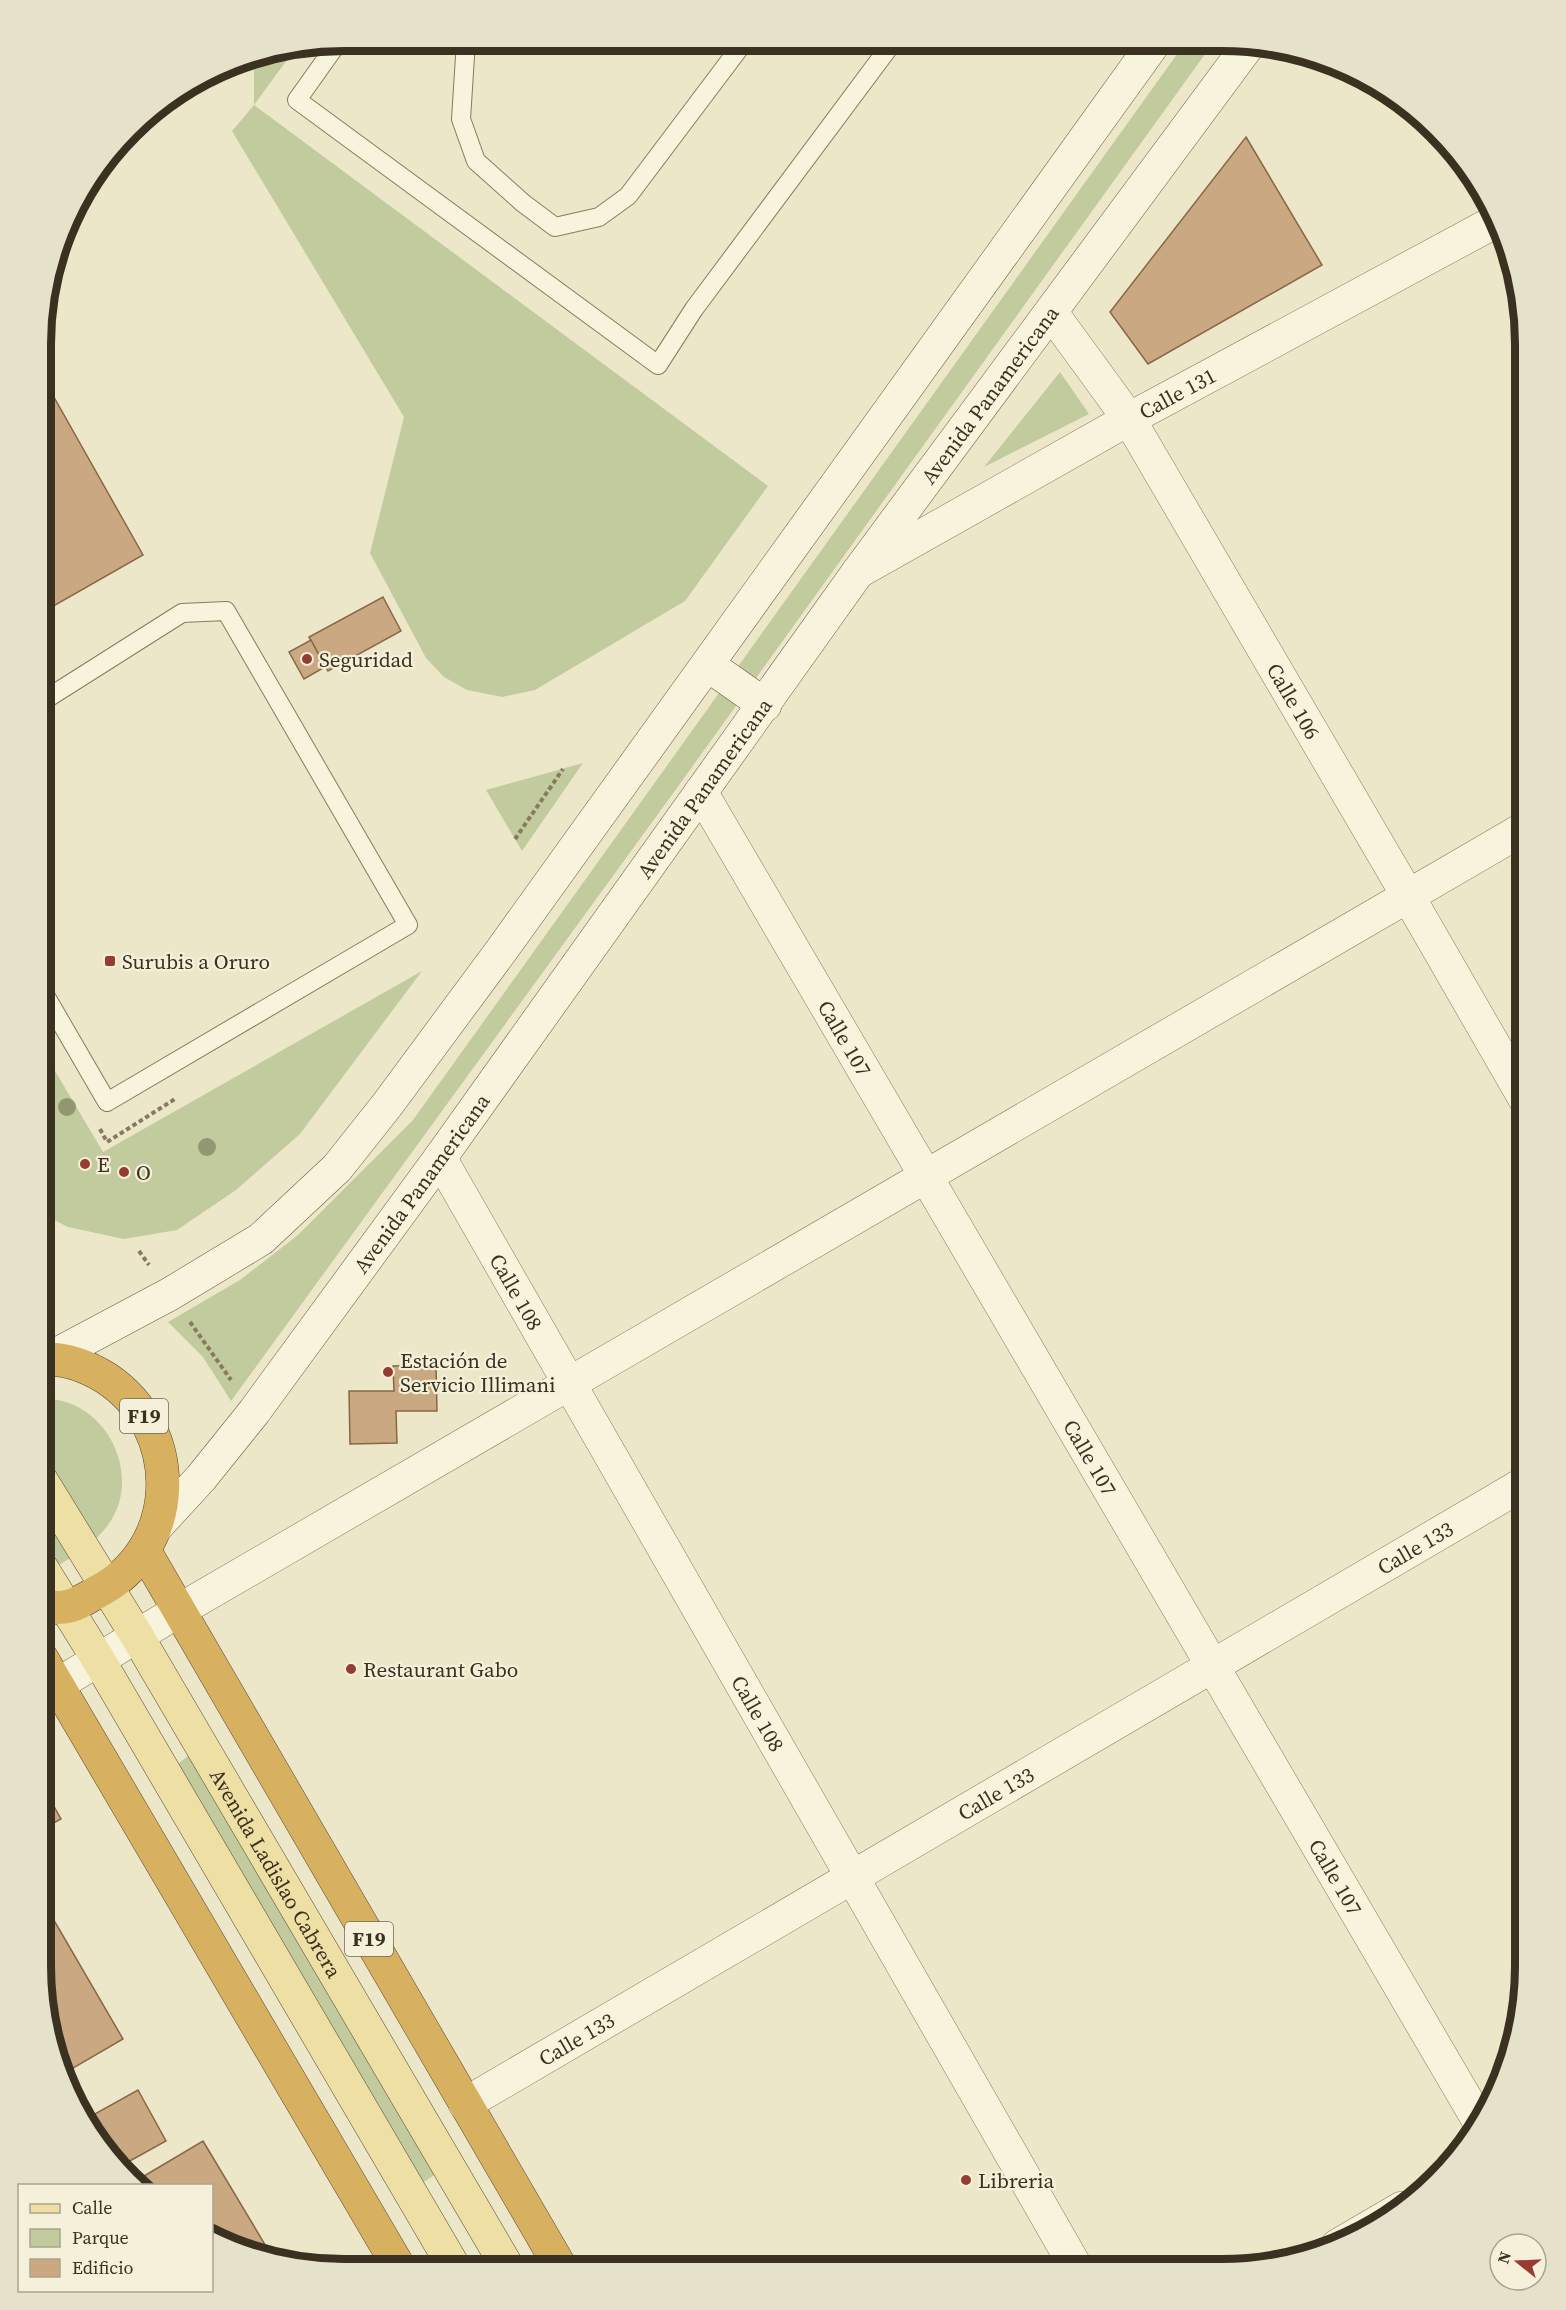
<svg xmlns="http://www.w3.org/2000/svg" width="1566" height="2310" viewBox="0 0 1566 2310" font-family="'Source Serif 4',serif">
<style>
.green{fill:#c1cb9e}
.building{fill:#caa882;stroke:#886745;stroke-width:1.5}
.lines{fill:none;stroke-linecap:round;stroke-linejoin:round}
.lane-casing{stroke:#897a5f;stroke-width:20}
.street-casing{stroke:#897a5f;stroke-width:34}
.secondary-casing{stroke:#6b5b42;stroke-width:34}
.primary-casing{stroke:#584832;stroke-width:34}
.highway-casing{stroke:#584832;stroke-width:34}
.path{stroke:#897a5f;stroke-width:4;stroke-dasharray:4.5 3;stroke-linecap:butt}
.lane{stroke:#f8f3dd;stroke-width:18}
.street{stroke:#f8f3dd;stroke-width:33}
.secondary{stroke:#f8f3dd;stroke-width:33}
.primary{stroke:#eedfa4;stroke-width:33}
.highway{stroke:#d7b160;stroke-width:33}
.tree{fill:#919771}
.poi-dot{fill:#963c31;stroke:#f5f0d9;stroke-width:2}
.labels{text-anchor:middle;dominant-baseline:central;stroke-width:4.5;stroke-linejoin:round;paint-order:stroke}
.shield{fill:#f5f0d9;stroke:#736a58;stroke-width:1.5}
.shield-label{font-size:20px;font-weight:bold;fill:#3b3121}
.street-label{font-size:21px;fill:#3b3121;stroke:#f5f0d9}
.poi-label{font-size:21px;fill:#3b3121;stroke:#f5f0d9;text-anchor:start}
.rim{fill:none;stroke:#3b3121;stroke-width:8}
</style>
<rect width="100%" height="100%" fill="#ede7ca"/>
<g class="green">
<path d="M1185,43H1213L674,792L231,1401L203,1357L168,1322L240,1280L298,1235L413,1120Z"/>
<path d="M295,49L254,105L768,486L685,601L535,690L502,697L467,690L444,677L426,658L370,553L404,417L232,131L254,105V64L250,56Z"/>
<path d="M1060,372L1089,414L984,467Z"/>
<path d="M583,763L522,851L486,790Z"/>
<path d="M422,971L300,1134L236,1190L177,1230L124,1239L68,1227L42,1214V1049L103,1152Z"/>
<path d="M42,1398C50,1399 61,1400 69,1403C113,1419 136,1476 113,1517C109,1525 102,1532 96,1539L41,1448Z"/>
<path d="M41,1499L75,1555L59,1565L41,1535Z"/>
<path d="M191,1754L436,2174L419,2185L175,1766Z"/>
</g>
<g class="building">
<path d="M1246,137L1322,265L1148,364L1110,312Z"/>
<path d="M46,383L143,555L43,612V385Z"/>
<path d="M383,597L401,631L328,671L309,637Z"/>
<path d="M311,640L325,667L304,679L289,652Z"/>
<path d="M436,1365L437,1411H396L397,1443L350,1444L349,1391H394L393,1366Z"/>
<path d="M41,1783L61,1819L41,1830Z"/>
<path d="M41,1898L123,2039L63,2074L46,2026L40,1966Z"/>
<path d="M138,2090L166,2141L119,2167L103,2151L84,2120Z"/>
<path d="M203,2141L273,2258L228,2247L212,2237V2186H138L134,2182Z"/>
</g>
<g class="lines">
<g class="lane-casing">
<g id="lane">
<path d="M339,41L297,100L658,365L694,309L893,42"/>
<path d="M466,41L461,119L476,161L523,203L555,227L599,217L628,196L744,42"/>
<path d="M42,990L107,1102L408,925L226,611L182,613L43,701"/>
</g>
</g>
<g class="street-casing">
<g id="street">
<path id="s1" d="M1051,312L1129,419L1408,896L1525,1099"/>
<path id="s2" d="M858,572L1129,419L1498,220"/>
<path id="s3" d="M701,792L1480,2123"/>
<path id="s4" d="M440,1158L1077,2269"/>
<path d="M57,1685L178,1611L1525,828"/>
<path id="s5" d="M465,2104L1525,1483"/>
<path d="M1337,2246L1402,2208"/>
</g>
</g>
<g class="secondary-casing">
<g id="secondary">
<path d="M708,665L765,705"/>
<path d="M48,1359L170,1294L261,1239L337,1168L387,1105L501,951L1154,43"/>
<path id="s6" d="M155,1528L201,1478L254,1412L440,1158L858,572L1250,43"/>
</g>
</g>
<g class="primary-casing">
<g id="primary">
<path id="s7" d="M41,1480L137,1636L508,2268"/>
<path d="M41,1567L98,1659L454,2267"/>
</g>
</g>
<g class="highway-casing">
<g id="highway">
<path d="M144,1550L561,2268"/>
<path d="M41,1607C48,1607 57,1608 64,1607C75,1606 87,1598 97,1592C182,1549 184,1429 106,1378C87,1366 64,1358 41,1359"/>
<path d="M41,1657L399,2267"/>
</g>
</g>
<g class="path">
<path d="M515,839L563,769"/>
<path d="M100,1129L107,1142L175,1099"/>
<path d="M139,1251L149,1265"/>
<path d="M190,1322L231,1380"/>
</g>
<use href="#lane" class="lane"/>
<use href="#street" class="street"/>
<use href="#secondary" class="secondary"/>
<use href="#primary" class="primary"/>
<use href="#highway" class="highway"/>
</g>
<g class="tree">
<circle cx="67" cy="1107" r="9"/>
<circle cx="207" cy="1147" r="9"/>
</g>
<g class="poi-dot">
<circle cx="307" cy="659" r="6"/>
<rect x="104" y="955" width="12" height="12" rx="3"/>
<circle cx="85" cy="1164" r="6"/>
<circle cx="124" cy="1172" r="6"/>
<circle cx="388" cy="1372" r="6"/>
<circle cx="351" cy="1669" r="6"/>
<circle cx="966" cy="2180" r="6"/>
</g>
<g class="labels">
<g class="shield">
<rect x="120" y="1399" width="48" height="34" rx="4.5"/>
<rect x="345" y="1922" width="48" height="34" rx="4.5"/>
</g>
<g class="shield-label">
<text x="144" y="1416">F19</text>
<text x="369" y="1939">F19</text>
</g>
<g class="street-label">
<text stroke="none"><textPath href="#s2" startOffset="366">Calle 131</textPath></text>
<text stroke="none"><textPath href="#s6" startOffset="1408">Avenida Panamericana</textPath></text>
<text stroke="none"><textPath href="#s1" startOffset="459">Calle 106</textPath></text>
<text stroke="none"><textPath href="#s6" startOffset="922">Avenida Panamericana</textPath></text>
<text stroke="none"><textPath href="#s3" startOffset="285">Calle 107</textPath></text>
<text stroke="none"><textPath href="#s6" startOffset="436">Avenida Panamericana</textPath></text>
<text stroke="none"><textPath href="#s4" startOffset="154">Calle 108</textPath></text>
<text stroke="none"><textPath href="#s3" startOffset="771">Calle 107</textPath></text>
<text stroke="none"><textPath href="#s5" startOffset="1101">Calle 133</textPath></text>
<text stroke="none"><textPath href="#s4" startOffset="640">Calle 108</textPath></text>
<text stroke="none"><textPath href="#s5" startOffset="615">Calle 133</textPath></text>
<text stroke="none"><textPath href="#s7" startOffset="458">Avenida Ladislao Cabrera</textPath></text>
<text stroke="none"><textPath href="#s3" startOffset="1257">Calle 107</textPath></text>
<text stroke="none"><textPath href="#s5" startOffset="129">Calle 133</textPath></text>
</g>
<g class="poi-label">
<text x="319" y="659">Seguridad</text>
<text x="122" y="961">Surubis a Oruro</text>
<text x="97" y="1164">E</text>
<text x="136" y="1172">O</text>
<text x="400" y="1360">Estación de<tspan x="400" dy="24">Servicio Illimani</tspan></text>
<text x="363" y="1669">Restaurant Gabo</text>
<text x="978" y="2180">Libreria</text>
</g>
</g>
<path d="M0 0H1566V2310H0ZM344 51H1222A293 293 0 0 1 1515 344V1966A293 293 0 0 1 1222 2259H344A293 293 0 0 1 51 1966V344A293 293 0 0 1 344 51Z" fill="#e6e1ca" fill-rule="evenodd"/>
<path class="rim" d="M344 51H1222A293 293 0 0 1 1515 344V1966A293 293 0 0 1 1222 2259H344A293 293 0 0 1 51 1966V344A293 293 0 0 1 344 51Z"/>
<rect x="18" y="2184" width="195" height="108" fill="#f5f0d9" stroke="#aba48f" stroke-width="1.5"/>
<rect x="30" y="2204" width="30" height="9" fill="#eedfa4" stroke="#aba48f" stroke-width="1.5"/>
<text x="72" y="2214" font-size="18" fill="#3b3121">Calle</text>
<rect x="30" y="2229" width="30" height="18" fill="#c1cb9e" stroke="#aba48f" stroke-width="1.5"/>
<text x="72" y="2244" font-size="18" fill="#3b3121">Parque</text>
<rect x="30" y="2259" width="30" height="18" fill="#caa882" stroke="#aba48f" stroke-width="1.5"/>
<text x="72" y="2274" font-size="18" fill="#3b3121">Edificio</text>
<g transform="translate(1518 2262) rotate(288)"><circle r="28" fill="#f5f0d9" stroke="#aba48f" stroke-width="1.5"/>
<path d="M0-4.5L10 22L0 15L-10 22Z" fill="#963c31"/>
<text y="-9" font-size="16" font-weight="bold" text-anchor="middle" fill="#3b3121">N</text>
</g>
</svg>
